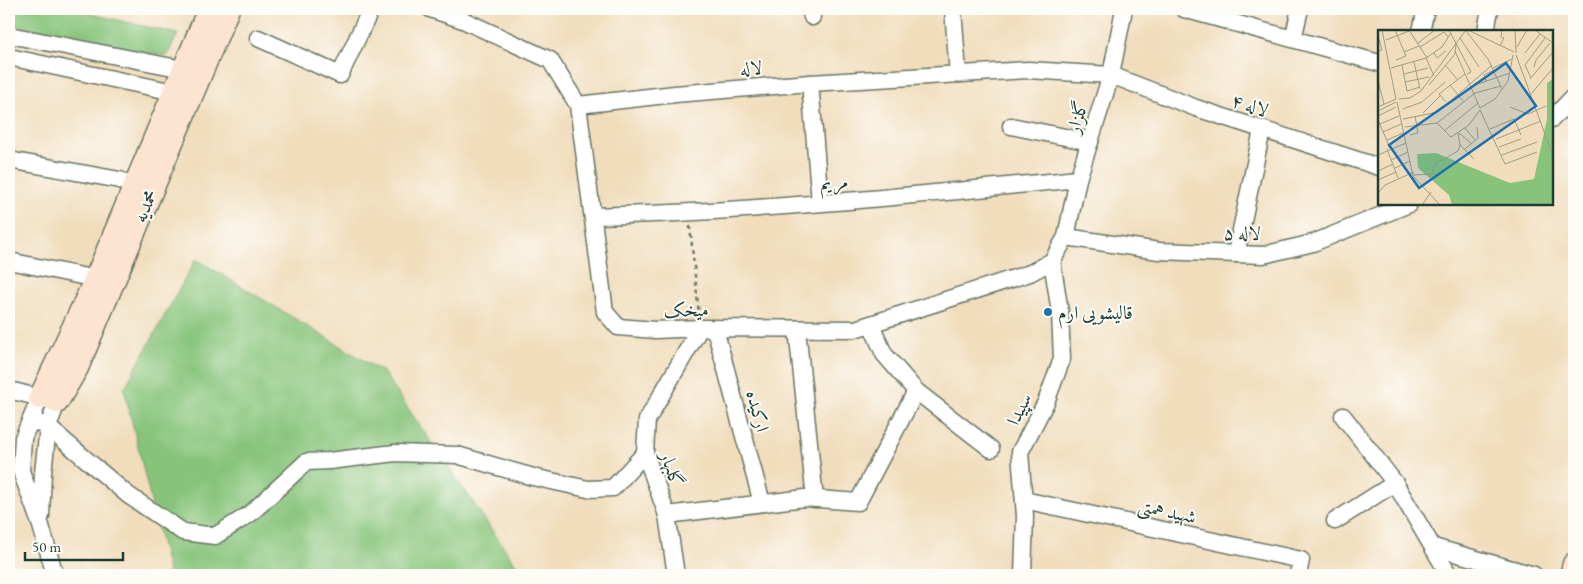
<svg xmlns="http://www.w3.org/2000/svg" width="1583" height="584" viewBox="0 0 1583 584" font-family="'EB Garamond',Amiri,serif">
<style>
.green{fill:#87c47a;stroke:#538057}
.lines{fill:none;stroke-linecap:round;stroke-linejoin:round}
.street-casing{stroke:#687564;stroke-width:19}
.secondary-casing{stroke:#687564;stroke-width:25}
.path{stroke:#687564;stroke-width:2.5;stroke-dasharray:4 4;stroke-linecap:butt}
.street{stroke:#fff;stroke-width:16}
.secondary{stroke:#fde4d1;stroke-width:22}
.poi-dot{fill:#1f6fb2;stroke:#fdfcf7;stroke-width:2}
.labels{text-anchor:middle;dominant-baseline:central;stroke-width:4;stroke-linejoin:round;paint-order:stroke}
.street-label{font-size:19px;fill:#1f3d34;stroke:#fdfcf7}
.poi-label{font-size:19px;fill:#1f3d34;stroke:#fdfcf7;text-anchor:start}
.inset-road{fill:none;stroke:#9d9d86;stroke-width:1}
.view{fill:#1f6fb2;fill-opacity:0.15;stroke:#1f6fb2;stroke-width:2.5}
.inset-edge{fill:none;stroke:#1f3d34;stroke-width:2.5}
</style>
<rect width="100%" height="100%" fill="#fdfcf7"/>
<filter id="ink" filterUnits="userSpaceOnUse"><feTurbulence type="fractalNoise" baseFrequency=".02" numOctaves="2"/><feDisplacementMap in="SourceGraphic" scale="10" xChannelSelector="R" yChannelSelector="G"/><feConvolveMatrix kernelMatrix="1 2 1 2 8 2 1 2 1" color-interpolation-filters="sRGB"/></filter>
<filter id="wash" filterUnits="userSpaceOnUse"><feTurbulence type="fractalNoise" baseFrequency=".0096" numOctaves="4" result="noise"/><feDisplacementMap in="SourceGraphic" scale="20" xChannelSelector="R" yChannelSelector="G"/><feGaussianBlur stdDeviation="1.12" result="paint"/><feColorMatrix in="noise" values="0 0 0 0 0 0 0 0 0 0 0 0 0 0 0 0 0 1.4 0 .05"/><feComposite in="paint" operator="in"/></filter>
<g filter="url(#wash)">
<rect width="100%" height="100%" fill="#f1ddbc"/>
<g class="green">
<path d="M10,9H70L178,34L167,56L160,55L9,24Z"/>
<path d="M196,259L383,372L523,575H169L124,389Z"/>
</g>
</g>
<g filter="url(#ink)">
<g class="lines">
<g class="street-casing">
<g id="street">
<path d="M430,9L463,20L550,60L578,105L675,94L810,83L1028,70L1111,75L1196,108L1379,167"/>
<path d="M810,9L812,17"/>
<path d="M953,9L958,74"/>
<path d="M1184,9L1379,63"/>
<path d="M1421,31L1426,9"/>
<path d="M1486,31L1490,9"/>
<path d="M9,35L183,69"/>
<path d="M258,38L340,75L371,9"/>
<path d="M1293,39L1300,9"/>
<path d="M9,57L174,92"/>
<path d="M810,83L820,203"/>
<path d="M578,105L605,312L618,327L655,330L700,328L855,329L1030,273L1052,261L1066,237L1078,179L1111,75L1124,9"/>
<path d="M1552,119L1574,96"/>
<path d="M1011,126L1090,142"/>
<path d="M9,160L120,180L135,186"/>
<path d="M593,216C755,212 917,195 1078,179"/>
<path d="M1066,237L1159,251L1263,255L1313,243L1409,204"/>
<path d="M1236,254L1262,130"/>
<path d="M9,261L96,279"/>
<path d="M871,324L884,354L916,391L991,449"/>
<path d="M715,329L762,503"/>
<path d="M797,329L815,499"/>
<path d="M9,390L57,402L48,427L43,473L41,516"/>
<path d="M40,398L23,438L21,471L41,526L55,575"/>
<path d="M1343,416L1395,483L1449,575"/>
<path d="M31,420L48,427L128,495L183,532L215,536L250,514L306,462L329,461L395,453L457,455L533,477L588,489L613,488L645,453"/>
<path d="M1024,500L1301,560L1298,575"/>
<path d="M667,515L805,498L858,502L916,391"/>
<path d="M1335,521L1395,483"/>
<path d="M1433,547L1534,575"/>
<path d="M676,575L667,515L645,453L647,420L700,328"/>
<path d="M1023,575L1025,516L1020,452L1046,402L1062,359L1060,312L1052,261"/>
</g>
</g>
<g class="secondary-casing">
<g id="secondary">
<path d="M40,398L94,283L209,9"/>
<path d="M57,402L77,368L228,9"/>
<path d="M1571,575L1574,564"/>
</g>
</g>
<path class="path" d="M690,226L699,315"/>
<use href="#street" class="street"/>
<use href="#secondary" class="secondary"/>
</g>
</g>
<circle class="poi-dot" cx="1048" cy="312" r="5"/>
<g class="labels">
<g class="street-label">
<text transform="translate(751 68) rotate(-5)">لاله</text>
<text transform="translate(1250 105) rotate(18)">لاله ۴</text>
<text transform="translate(1077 117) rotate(-73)">گلزار</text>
<text transform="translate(834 182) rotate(-4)">مریم</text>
<text transform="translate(145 206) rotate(-67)">محمدیه</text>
<text transform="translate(1242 233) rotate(1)">لاله ۵</text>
<text transform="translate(686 310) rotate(-2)">میخک</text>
<text transform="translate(1019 409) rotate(-64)">سپیدا</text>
<text transform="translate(758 411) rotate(75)">ارکیده</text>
<text transform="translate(672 469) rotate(72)">گلبهار</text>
<text transform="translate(1167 511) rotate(12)">شهید همتی</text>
</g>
<g class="poi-label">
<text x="1058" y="312">قالیشویی ارم</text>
</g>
</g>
<g transform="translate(1378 30)">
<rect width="175" height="175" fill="#f1ddbc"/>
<path d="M175,49V175H74L71,165L40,138L39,124L58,123L132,153L156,149L169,89V53Z" fill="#87c47a"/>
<path class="inset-road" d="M4,0L18,69M17,0L28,26L18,30M31,0L49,28M71,0L93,42L89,44M90,0L136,22M137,0L138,23M157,0L175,13M88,1L110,29L124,59M82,8L101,37M8,10L31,1M40,13L57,0M122,16L126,8L123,7L124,0M42,17L66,2L70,7M139,17L149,0M0,21L4,20L1,9M77,21L102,78M26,22L41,16M56,23L59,28L68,21M147,23L162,4M138,25L175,126M48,28L56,46M36,32L42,59M24,35L29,61L42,57M67,35L79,49M156,37L158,30L172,13M13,38L48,28L64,17L73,3M115,38L134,29M26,44L50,38M153,48L147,35L167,8M152,49L175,22M0,51L6,74M108,51L106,45L116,40M27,52L51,47M51,55L77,24L78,14M72,55L85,71M94,56L132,43M153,64L175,38M21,69L32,68L43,61L88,0M19,72L35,146L62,175M68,72L61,64L87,44M0,77L18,69M132,77L150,84L168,76M102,78L117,69L130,51L135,25M25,79L44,72L67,52M102,80L127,134L159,122M0,81L18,72M45,83L63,65M0,86L18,77M25,89L60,82L114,35M0,90L12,118M59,93L73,107L91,95L102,80M2,94L21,86M27,97L59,93L97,63L123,56M87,98L97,110M112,99L136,89L143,105M66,101L100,73M5,102L23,94M80,103L82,115L96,129M81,103L93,113M32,105L40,103L37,86M118,109L163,91M9,110L25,103M121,117L143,109M9,119L20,148M87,119L100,108L99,97M0,125L28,113M124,125L159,112M13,130L30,122M17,138L32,131M0,141L15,134M35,145L54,144L57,134L80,121L82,115M0,150L18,142M0,163L7,155L36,142M44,175L53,162"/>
<path class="view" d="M128,33L158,76L41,158L11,115Z"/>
<rect width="175" height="175" class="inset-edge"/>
</g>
<rect width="1583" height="584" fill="none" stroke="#fdfcf7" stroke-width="30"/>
<path d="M25 552v8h98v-8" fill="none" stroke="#1f3d34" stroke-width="2.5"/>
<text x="32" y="552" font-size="15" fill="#1f3d34" stroke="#fdfcf7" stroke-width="4" paint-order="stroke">50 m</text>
</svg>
